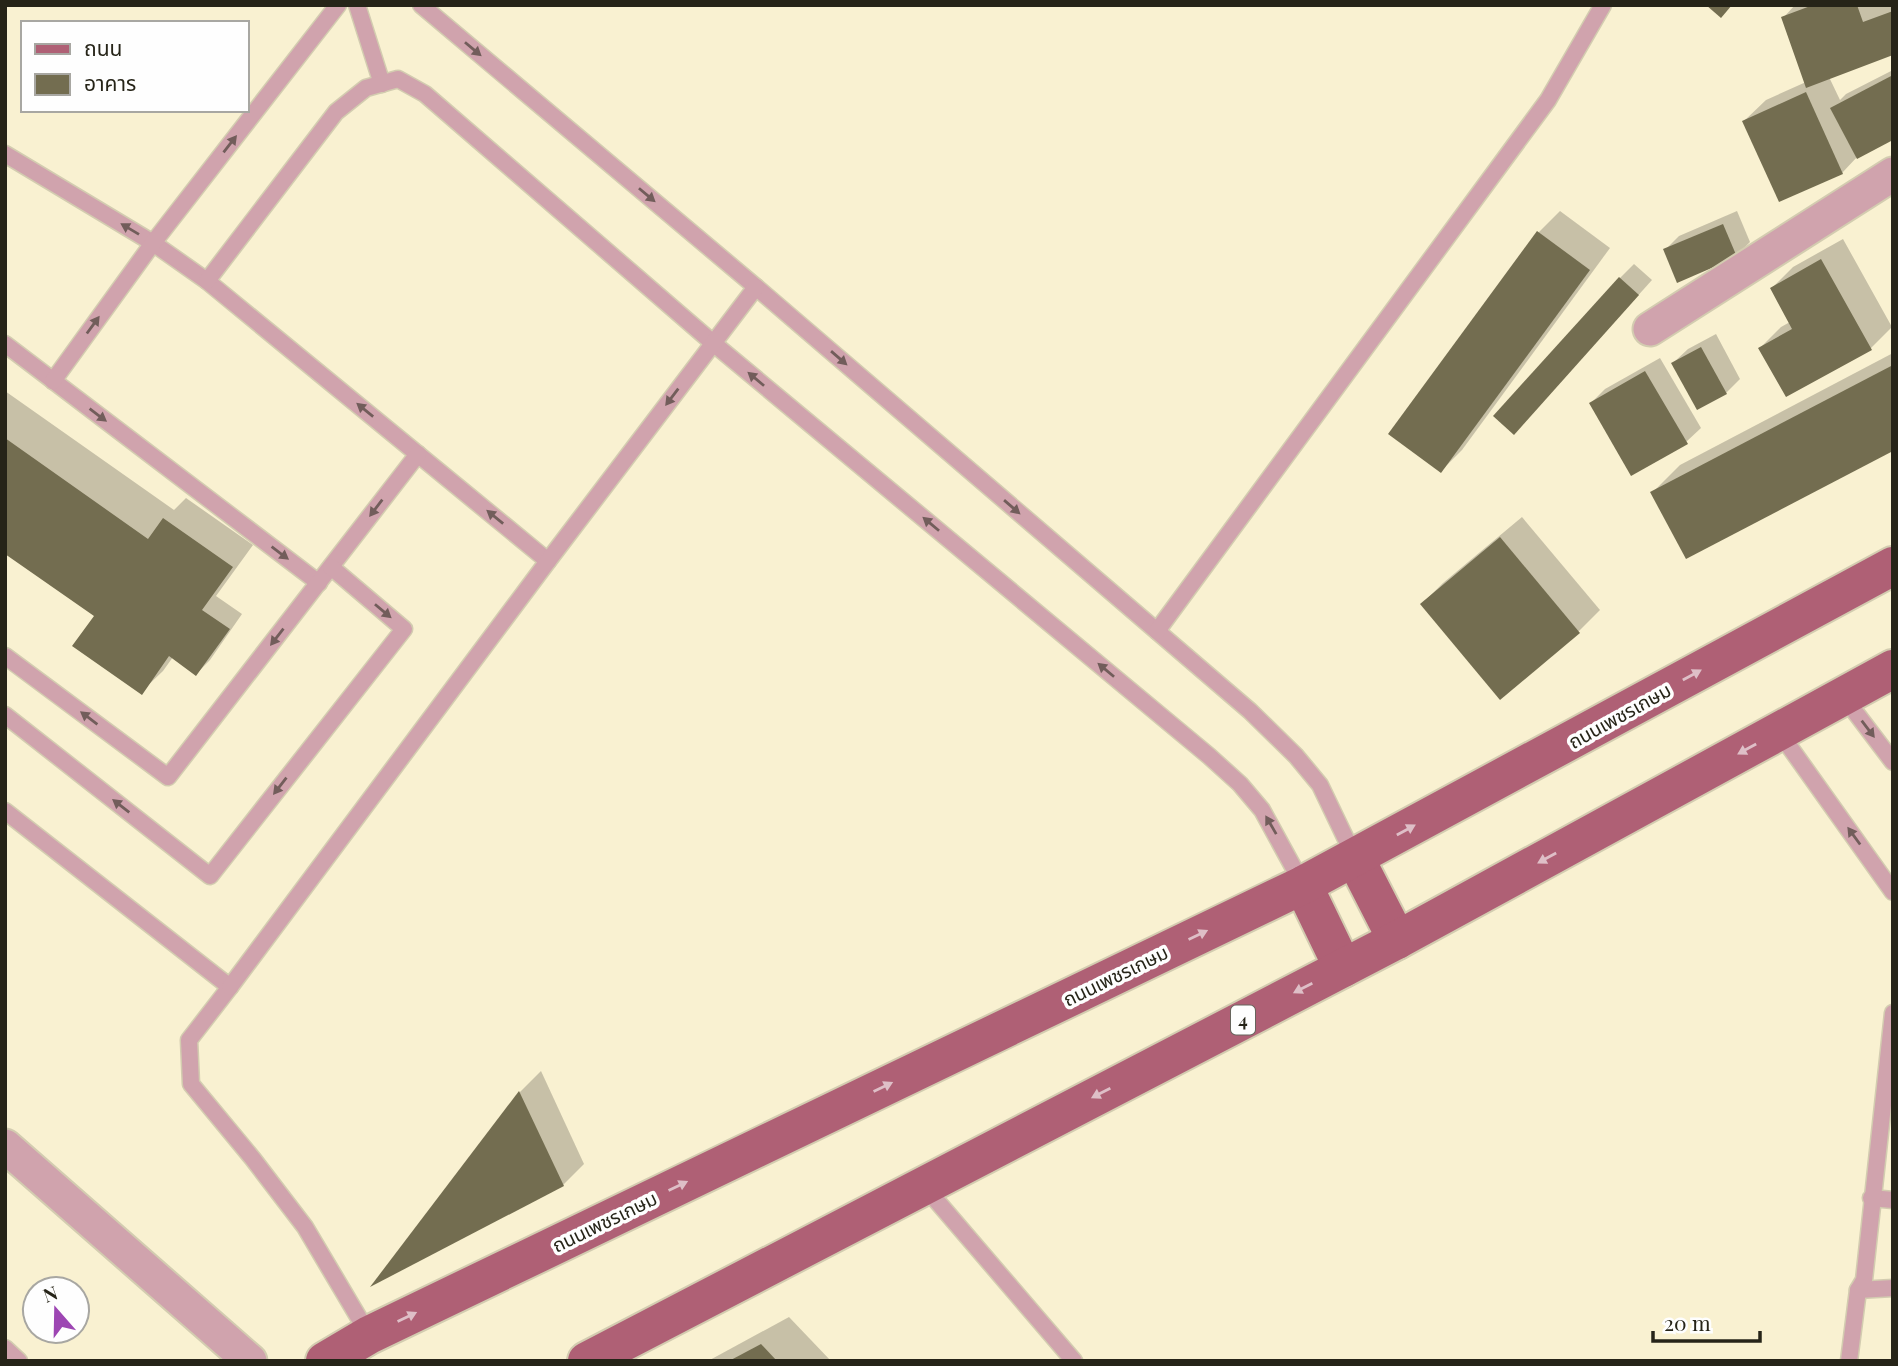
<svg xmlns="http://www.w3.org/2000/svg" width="1898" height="1366" viewBox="0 0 1898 1366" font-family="'Playfair Display','Noto Sans Thai',serif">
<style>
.shadow{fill:#0003}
.building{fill:#736d50}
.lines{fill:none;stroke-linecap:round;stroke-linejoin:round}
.lane-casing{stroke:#d3ccb0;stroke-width:19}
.street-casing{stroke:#d3ccb0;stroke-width:37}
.primary-casing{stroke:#d3ccb0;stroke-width:42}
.lane{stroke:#d0a3ad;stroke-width:16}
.street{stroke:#d0a3ad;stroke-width:33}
.primary{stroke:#af6075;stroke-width:38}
.oneway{fill:#725d5b}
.oneway2{fill:#debfc7}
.labels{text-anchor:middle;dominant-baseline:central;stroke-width:7;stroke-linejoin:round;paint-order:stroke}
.shield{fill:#fefefe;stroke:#67655d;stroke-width:2}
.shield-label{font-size:18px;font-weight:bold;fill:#262418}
.street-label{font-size:19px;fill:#262418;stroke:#fefefe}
</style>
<rect width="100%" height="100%" fill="#f9f1d1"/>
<g class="shadow">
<path d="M1795,5H1893V53L1829,77L1840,100L1846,94L1893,70V138L1858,156L1842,173L1744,121L1766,100L1806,82L1783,18Z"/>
<path d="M1560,211L1610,248L1462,450L1441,471L1539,232Z"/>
<path d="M1737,211L1750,242L1736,256L1665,250L1679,236Z"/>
<path d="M1843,239L1892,327L1871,348H1760L1781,327L1790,322L1772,288L1793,267Z"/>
<path d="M1634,264L1652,280L1528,418L1620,278Z"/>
<path d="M1716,334L1740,379L1726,393L1673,363L1688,349Z"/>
<path d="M1893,353V449L1653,492L1680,465Z"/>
<path d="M1660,358L1701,428L1686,442L1591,403L1605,389Z"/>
<path d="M5,391L174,510L186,498L253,545L216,596L242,614L210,660L196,674L173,657L163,671L141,692L100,610L5,552Z"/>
<path d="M1522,517L1600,610L1579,631L1501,697L1422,604L1443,583Z"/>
<path d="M541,1071L584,1164L563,1185L376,1282L520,1092Z"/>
<path d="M789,1317L831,1361H708Z"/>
</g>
<g class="building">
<path d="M1706,5H1732L1721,18Z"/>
<path d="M1813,5H1857L1863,22L1893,11V55L1806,88L1781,17Z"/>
<path d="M1893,75V140L1857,159L1830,108Z"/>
<path d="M1806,92L1843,174L1779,202L1742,121Z"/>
<path d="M1723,224L1737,257L1677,283L1663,249Z"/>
<path d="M1537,231L1590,270L1441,473L1388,434Z"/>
<path d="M1821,259L1872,350L1786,397L1758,348L1792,329L1770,288Z"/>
<path d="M1619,277L1639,295L1514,435L1493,416Z"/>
<path d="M1701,347L1727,394L1697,410L1671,363Z"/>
<path d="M1893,365V451L1686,559L1650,492Z"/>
<path d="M1645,371L1688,444L1631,476L1589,403Z"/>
<path d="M5,438L148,539L163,518L233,567L202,610L230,629L196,676L169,656L142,695L72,646L94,616L5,554Z"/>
<path d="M1500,537L1580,633L1500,700L1420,604Z"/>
<path d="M519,1091L564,1186L370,1287Z"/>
<path d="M761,1344L777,1361H729Z"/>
</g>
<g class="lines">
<g class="lane-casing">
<g id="lane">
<path d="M357,5L382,84"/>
<path d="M421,5L756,287L1250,711L1296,756L1320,785L1355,858"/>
<path d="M5,154L153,243L207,281L548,561"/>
<path d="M207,281L336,112L366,88L398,79L425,94L713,343L1209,756L1240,784L1262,810L1303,885"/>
<path d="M5,344L319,583"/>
<path d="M53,381L153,243L338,5"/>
<path d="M1157,631L1548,100L1603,5"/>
<path d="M5,656L168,777L418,454"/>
<path d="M1843,696L1893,762"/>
<path d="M5,715L210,876L404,629L331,567"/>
<path d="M1779,732L1893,892"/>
<path d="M5,811L230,987L189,1040L191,1084L253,1159L305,1227L369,1335"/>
<path d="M230,987L548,561L756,287"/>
<path d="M924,1186L1074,1361"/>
<path d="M1871,1198L1893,1200"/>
<path d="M1858,1290L1893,1288"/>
<path d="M5,1348L19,1361"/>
<path d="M1849,1361L1858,1290L1864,1280L1893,1013"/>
</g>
</g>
<g class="street-casing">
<g id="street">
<path d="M1650,329L1893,174"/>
<path d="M5,1146L250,1361"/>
</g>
</g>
<g class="primary-casing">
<g id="primary">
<path d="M1355,858L1397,940"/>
<path d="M1303,885L1343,968"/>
<path d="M325,1361L369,1335L1303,885L1893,566"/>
<path d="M587,1361L1397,940L1893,669"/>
</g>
</g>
<use href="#lane" class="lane"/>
<use href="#street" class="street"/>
<use href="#primary" class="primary"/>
</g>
<defs><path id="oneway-solid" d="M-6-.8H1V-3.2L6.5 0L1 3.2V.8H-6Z" transform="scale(1.75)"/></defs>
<g class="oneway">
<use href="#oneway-solid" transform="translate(473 49) rotate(40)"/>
<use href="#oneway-solid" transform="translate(230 144) rotate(-52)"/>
<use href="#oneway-solid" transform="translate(647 195) rotate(40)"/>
<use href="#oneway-solid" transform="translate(130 229) rotate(-149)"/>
<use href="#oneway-solid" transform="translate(93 325) rotate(-54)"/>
<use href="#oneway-solid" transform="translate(839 358) rotate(41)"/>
<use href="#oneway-solid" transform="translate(756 379) rotate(-140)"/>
<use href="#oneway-solid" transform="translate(672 397) rotate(127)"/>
<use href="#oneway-solid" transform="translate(365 410) rotate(-141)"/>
<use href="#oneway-solid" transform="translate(98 415) rotate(37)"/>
<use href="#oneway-solid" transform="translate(1012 507) rotate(41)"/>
<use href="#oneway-solid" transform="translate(376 508) rotate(127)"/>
<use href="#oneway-solid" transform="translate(495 517) rotate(-141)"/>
<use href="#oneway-solid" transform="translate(931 524) rotate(-140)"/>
<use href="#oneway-solid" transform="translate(280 553) rotate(37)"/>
<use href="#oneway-solid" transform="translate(383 611) rotate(40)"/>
<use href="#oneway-solid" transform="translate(277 637) rotate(128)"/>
<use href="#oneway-solid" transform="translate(1106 670) rotate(-140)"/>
<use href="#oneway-solid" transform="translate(89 718) rotate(-143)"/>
<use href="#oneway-solid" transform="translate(1868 729) rotate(53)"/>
<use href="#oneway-solid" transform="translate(280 786) rotate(128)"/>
<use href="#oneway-solid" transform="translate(121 806) rotate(-142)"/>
<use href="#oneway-solid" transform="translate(1271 825) rotate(-120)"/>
<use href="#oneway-solid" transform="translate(1854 836) rotate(-126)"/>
</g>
<g class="oneway2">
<use href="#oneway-solid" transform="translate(1692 675) rotate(-29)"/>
<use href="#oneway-solid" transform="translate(1747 749) rotate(151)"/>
<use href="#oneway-solid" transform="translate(1406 830) rotate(-29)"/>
<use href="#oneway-solid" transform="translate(1547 858) rotate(151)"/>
<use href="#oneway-solid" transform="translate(1198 935) rotate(-26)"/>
<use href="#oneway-solid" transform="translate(1303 988) rotate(153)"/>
<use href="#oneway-solid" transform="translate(883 1087) rotate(-26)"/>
<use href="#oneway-solid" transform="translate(1101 1093) rotate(153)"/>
<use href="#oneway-solid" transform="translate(678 1186) rotate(-26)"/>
<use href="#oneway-solid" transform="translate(407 1317) rotate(-26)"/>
</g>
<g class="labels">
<rect class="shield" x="1231" y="1005.5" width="24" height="29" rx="5"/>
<g class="shield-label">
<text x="1243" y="1020">4</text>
</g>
<g class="street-label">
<text transform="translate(1619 715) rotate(-29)">ถนนเพชรเกษม</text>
<text transform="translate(1115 975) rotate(-26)">ถนนเพชรเกษม</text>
<text transform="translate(604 1221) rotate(-26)">ถนนเพชรเกษม</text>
</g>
</g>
<rect width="1898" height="1366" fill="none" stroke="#262418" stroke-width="14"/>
<rect x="21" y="21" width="228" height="91" fill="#fefefe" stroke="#a8a7a2" stroke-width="2"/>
<rect x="35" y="44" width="35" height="10" fill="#af6075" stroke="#a8a7a2" stroke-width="2"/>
<text x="84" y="56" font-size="21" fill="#262418">ถนน</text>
<rect x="35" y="74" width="35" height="21" fill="#736d50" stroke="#a8a7a2" stroke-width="2"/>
<text x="84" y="91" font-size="21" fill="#262418">อาคาร</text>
<g transform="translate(56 1310) rotate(340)"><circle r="33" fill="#fefefe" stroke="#a8a7a2" stroke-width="2"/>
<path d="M0-5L12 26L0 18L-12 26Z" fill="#9d46b3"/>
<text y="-10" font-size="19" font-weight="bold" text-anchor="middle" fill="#262418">N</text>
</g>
<path d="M1653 1331v10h107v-10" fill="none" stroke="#262418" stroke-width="3.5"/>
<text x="1664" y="1331" font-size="21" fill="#262418" stroke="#fefefe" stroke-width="5" paint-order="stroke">20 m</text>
</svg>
